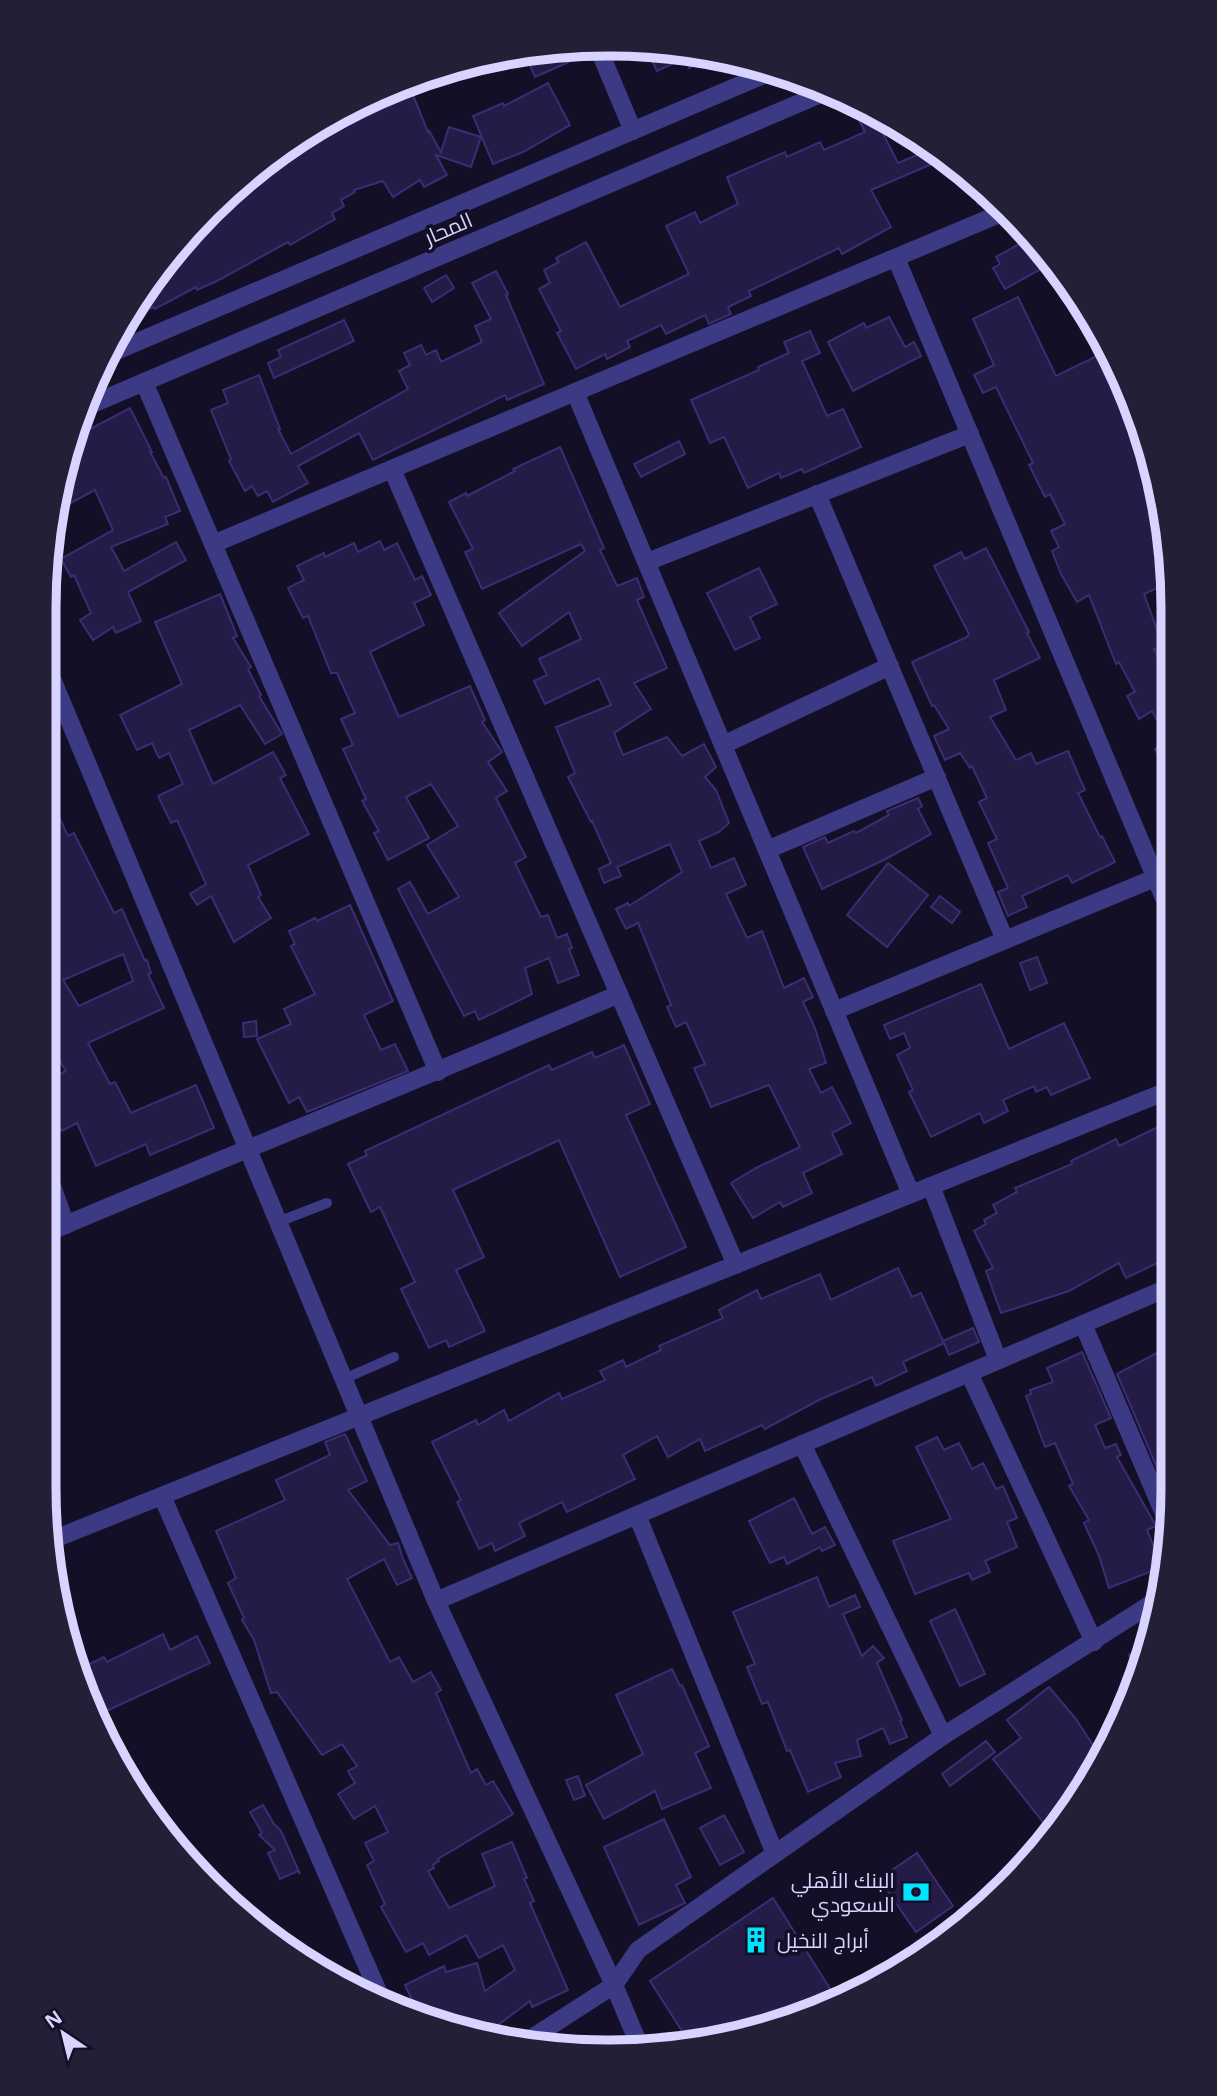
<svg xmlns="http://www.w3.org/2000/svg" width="1217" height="2096" viewBox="0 0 1217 2096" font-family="'Open Sans',Cairo,sans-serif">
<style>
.building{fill:#241b47;stroke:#3b2d73;stroke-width:2;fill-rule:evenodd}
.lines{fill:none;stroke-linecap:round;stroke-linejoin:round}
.service{stroke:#3d3a85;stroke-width:10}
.minor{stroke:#3d3a85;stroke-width:18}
.tertiary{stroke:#3d3a85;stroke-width:18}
.labels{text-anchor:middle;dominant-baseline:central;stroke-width:7;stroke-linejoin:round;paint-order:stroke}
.street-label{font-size:21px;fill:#d9d4ff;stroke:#130f26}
.poi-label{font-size:21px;fill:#d9d4ff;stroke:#130f26;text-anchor:end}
.rim{fill:none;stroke:#d9d4ff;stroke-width:9}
</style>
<rect width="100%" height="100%" fill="#130f26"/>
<g class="building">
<path d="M562,48L569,62L535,77L524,52Z"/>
<path d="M646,48L700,53L718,55L689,68L685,58L657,71Z"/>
<path d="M718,55L748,64L726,73Z"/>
<path d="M408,83L428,132L429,131L441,152L449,127L481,137L471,167L436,155L447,175L424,187L420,180L393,197L383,181L354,190L355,192L341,200L344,206L332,213L335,219L316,230L290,245L288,242L217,281L197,290L196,287L155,309L154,307L128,317L139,295L209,209L294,139L375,96Z"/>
<path d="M548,83L570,125L523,152L493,164L473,116L503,103L504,106Z"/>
<path d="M849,100L872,112L898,163L934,148L946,158L871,190L891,227L842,254L839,248L749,291L751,296L728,307L731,314L715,321L709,324L705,315L666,334L661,325L627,341L630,347L607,359L605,354L576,369L557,333L561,331L539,289L550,283L544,270L559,262L556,258L586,242L620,307L689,274L666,226L695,212L700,223L738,204L727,177L785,152L787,157L820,142L824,150L865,132Z"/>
<path d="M963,172L993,197L978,204Z"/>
<path d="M1030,238L1050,264L1005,289L993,268L1000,264L996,257Z"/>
<path d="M496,271L508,294L506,295L544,384L507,400L505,395L373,460L359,433L298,466L308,483L273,502L267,491L258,496L252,486L245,491L229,461L231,459L211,410L228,403L223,390L259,375L280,429H278L291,454L408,389L399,371L410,365L404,353L421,345L426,355L436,350L441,362L482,342L475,326L491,319L472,283Z"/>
<path d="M446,275L454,288L432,302L424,288Z"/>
<path d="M1018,297L1056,376L1103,353L1138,424L1149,464H1151L1172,571V581L1144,594L1163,646L1154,649L1172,682V785L1155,749L1169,742L1152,711L1139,719L1127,696L1135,692L1119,662L1116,664L1089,595L1077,602L1061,574L1052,551L1059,547L1051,531L1065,524L1050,494L1045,497L1029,465L1033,463L996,387L983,393L974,375L994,365L973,319Z"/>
<path d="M889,317L905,347L914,342L921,356L853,391L828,342L864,323L866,328Z"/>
<path d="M344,320L354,341L274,378L268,363L281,357L278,350Z"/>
<path d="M810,331L820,353L802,361L827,416L843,409L861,447L804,473L802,469L781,478L779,473L748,488L724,437L710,443L691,400L759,370L758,367L789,353L784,342Z"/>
<path d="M130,408L152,452H150L164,478L166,477L180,511L165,517L168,524L111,547L124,571L176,542L186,560L128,592L141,621L116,633L113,627L93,640L80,620L91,613L74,575L71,577L61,559L113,530L95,490L69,504L61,491L71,439Z"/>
<path d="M679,441L685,454L641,477L634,464Z"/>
<path d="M560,447L604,548L600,550L617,586L637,578L644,597L637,600L667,668L634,683L651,709L614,733L623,755L667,737L682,756L704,744L716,767L705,777L716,790L729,823L719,832L699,841L711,868L734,858L746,885L726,894L747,938L762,931L784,988L804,978L813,997L803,1002L815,1028L826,1063L809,1069L821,1093L832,1087L851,1123L832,1133L842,1154L803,1173L812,1193L783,1207L780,1202L753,1218L731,1183L756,1168L800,1147L769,1085L711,1107L694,1068L705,1064L686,1022L676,1027L667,1007L671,1005L638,923L626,929L616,909L628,903L629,906L682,872L670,844L617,867L621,876L604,883L599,869L611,863L592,821L591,822L568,777L575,773L556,727L611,705L599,678L545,704L534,681L547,675L539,659L581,639L569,612L522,646L499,613L585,551L581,544L482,589L465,552L473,549L449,502L466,493L467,496L515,471L513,469Z"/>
<path d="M380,541L384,550L397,543L415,580L422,576L431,595L414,603L424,625L370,652L399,717L470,686L485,720L482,722L502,752L488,762L507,791L496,798L526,857L515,863L541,917L548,915L557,938L567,934L572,948L569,949L579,975L558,983L549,958L525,968L532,994L479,1020L475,1011L464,1016L398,889L410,882L428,914L459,897L427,845L458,826L431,784L406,797L429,838L388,860L374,833L379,831L362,801L366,799L343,749L353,745L341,719L355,713L337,673H331L308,616L303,618L288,588L304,580L297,566L324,553L325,557L354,543L358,552Z"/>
<path d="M986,548L1029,632L1027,633L1040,658L994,680L1006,710L990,717L1016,760L1031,753L1036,764L1068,751L1085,790L1078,793L1100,837L1102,836L1115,862L1072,883L1068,875L1022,896L1027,907L1008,916L998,892L1008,888L988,843L997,839L979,802L987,798L972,766L970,768L960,753L945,760L934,736L949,729L934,705L932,706L912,662L967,637L969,634L934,566L961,552L965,559Z"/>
<path d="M759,568L777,604L750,617L760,638L735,650L707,593Z"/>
<path d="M220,594L237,636L233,638L251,667L248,669L261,695L259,696L282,734L265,744L240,705L189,730L213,784L273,752L286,775L280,778L309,834L248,865L261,895L258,897L271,918L234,942L211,896L197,905L190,894L206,884L177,820L171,823L158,796L183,784L169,753L159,758L152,743L137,750L120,715L182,684L155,622Z"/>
<path d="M45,788L68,836L74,833L114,913L122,909L145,961L147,960L151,973L148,974L164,1008L88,1043L110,1084L115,1082L131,1113L196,1085L214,1128L150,1155L146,1144L96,1166L77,1123L62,1131L52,1113L60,1109L46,1081L66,1071L52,1049L44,1054ZM123,954L133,981L79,1006L63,980Z"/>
<path d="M918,798L922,806L918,809L931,834L884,860L822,889L803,847L825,837L828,843L854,831L856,833L889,815L887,811Z"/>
<path d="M888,863L928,895L887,947L847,915Z"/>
<path d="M940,896L960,912L952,923L931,907Z"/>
<path d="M350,905L393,1001L364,1015L381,1050L395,1044L408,1071L307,1112L299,1097L289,1103L257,1039L291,1024L284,1009L315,994L291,946L295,944L289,931L315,918L317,921Z"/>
<path d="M1037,957L1047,983L1030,990L1020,963Z"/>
<path d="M981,984L1009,1049L1064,1023L1090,1078L1051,1095L1047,1087L1036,1092L1034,1086L1003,1100L1008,1111L984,1123L980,1113L931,1137L909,1092L913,1090L897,1055L910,1048L904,1033L890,1039L884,1025Z"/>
<path d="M256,1021L257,1036L244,1037L243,1023Z"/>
<path d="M624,1045L650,1104L626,1115L686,1247L620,1277L559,1140L453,1190L484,1257L456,1270L485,1331L449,1347L446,1340L429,1348L401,1289L415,1282L380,1207L371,1212L348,1164L367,1155L365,1151L549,1065L552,1070L592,1052L595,1058Z"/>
<path d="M1166,1123L1172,1135V1256L1126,1278L1119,1263L1069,1291L1001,1313L986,1271L993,1268L974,1231L986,1224L984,1220L997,1213L993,1205L1017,1192L1015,1188L1072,1164L1071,1161L1116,1139L1119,1146Z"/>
<path d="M898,1268L912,1297L921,1293L943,1341L973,1328L979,1342L949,1355L944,1343L903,1362L907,1371L876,1386L872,1377L819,1400L765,1429L762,1425L705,1451L700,1439L668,1457L657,1436L623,1455L635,1479L567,1512L562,1502L519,1523L525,1536L495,1551L492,1543L479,1549L457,1502L461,1500L432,1442L476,1420L478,1425L504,1410L509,1421L559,1393L562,1399L605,1380L600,1371L623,1360L626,1367L661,1350L659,1346L723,1318L719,1310L757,1290L761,1299L820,1274L831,1300Z"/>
<path d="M1172,1345V1503L1117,1374Z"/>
<path d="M1082,1352L1111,1418L1095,1425L1105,1448L1116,1444L1121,1455L1117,1457L1156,1526L1147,1530L1162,1567L1109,1588L1099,1556L1084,1523L1089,1520L1069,1486L1073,1484L1055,1443L1045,1447L1026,1396L1031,1394L1030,1390L1053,1382L1047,1368Z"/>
<path d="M345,1434L367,1481L348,1490L390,1545L398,1543L403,1559L412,1578L397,1585L384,1559L347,1579L390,1662L399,1657L413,1682L431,1672L441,1690L436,1693L471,1773L477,1769L486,1785L493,1781L513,1814L438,1859L439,1861L433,1865L434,1868L428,1871L449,1908L495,1886L482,1854L512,1842L527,1878L524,1879L534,1901L530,1903L568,1990L532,2007L530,2001L483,2036L462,2033L418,2013L405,1985L444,1966L446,1972L477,1963L485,1991L515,1970L503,1945L479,1958L466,1935L429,1955L423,1943L406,1952L381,1907L385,1904L367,1865L374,1861L365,1843L388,1832L375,1806L354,1819L338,1794L355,1783L348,1771L357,1766L342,1744L322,1755L277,1692L271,1693L254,1640L242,1620L244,1618L228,1583L236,1578L216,1531L285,1500L276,1480L330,1455L325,1442Z"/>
<path d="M937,1437L944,1450L959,1443L972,1469L983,1463L996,1489L1003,1486L1017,1518L1007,1522L1017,1547L985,1561L990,1572L972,1580L969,1573L915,1594L893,1541L951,1519L916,1447Z"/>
<path d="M794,1498L812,1534L825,1527L835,1545L822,1551L820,1547L787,1564L784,1557L770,1563L749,1521Z"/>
<path d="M817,1577L829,1607L855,1595L860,1607L843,1614L862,1656L873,1646L884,1658L877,1663L902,1720L900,1721L907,1737L890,1744L883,1728L857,1740L861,1756L835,1763L841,1777L808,1792L790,1750L787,1751L768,1702L762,1704L747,1667L755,1664L733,1612Z"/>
<path d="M955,1609L985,1674L960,1686L930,1621Z"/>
<path d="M163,1634L170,1650L197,1636L210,1663L98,1715L75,1671L104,1657L107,1662Z"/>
<path d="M1149,1642L1143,1669L1137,1681L1129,1655Z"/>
<path d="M672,1669L680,1686L682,1685L709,1746L695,1753L711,1788L662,1809L655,1791L604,1819L586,1785L643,1754L616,1695Z"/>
<path d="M1049,1687L1076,1719L1100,1756L1078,1801L1050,1831L993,1759L1021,1738L1007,1720Z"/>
<path d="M986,1741L995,1752L950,1786L942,1774Z"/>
<path d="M578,1776L585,1796L574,1800L566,1780Z"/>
<path d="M263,1805L274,1824L281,1831L300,1874L298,1871L280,1879L268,1853L275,1850L259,1835L262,1833L250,1812Z"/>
<path d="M724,1815L744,1852L720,1865L700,1828Z"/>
<path d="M664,1819L691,1877L676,1885L685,1903L639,1925L604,1847Z"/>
<path d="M917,1853L953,1906L916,1932L879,1879Z"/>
<path d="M773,1898L836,1998L790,2022L687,2039L650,1981Z"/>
</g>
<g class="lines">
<g class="service">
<path d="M278,1222L327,1203"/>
<path d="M344,1379L394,1357"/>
</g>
<g class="minor">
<path d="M597,45L633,131"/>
<path d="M896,258L1172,917"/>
<path d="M144,382L438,1072"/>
<path d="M575,392L911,1194"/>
<path d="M392,469L736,1265"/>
<path d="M817,494L1005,940"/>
<path d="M213,544L1009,210"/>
<path d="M647,562L970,434"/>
<path d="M45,662L436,1601L614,1985L640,2047"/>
<path d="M723,745L890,666"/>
<path d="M767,850L937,777"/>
<path d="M834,1011L1155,878"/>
<path d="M44,1164L66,1225"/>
<path d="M931,1186L998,1360"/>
<path d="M44,1234C235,1153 428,1076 619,994"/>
<path d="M1083,1324L1171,1530"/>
<path d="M969,1373L1094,1642"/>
<path d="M802,1444L943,1736"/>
<path d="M162,1496L380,1996"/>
<path d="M637,1515L775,1854"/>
<path d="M52,1540L1172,1089"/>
<path d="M436,1601L1172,1286"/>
<path d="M527,2041L614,1985L638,1950L943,1736L1157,1600"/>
</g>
<g class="tertiary">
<path d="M109,354L773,71"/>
<path d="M83,408L830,90"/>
</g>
</g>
<defs>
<g id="bank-bare" transform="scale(2.1)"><path d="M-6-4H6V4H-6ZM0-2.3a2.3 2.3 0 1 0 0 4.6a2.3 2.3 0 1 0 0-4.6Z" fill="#00e5ff" stroke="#130f26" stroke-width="2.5" paint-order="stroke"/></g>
<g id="building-bare" transform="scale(2.1)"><path d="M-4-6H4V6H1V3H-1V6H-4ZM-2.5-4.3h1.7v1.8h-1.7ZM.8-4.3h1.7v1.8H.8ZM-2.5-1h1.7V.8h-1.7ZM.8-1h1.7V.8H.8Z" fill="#00e5ff" stroke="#130f26" stroke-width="2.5" paint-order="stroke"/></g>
</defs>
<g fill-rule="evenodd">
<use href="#bank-bare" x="916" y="1892"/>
<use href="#building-bare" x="756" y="1940"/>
</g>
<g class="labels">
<g class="street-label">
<text transform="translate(448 228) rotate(-23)">المحار</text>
</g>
<g class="poi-label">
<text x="895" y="1880">البنك الأهلي<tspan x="895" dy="24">السعودي</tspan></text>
<text x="777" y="1940" text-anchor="start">أبراج النخيل</text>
</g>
</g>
<path d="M0 0H1217V2096H0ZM608 56H609A552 552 0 0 1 1161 608V1488A552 552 0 0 1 609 2040H608A552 552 0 0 1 56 1488V608A552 552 0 0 1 608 56Z" fill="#231f37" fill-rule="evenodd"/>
<path class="rim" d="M608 56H609A552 552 0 0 1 1161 608V1488A552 552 0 0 1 609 2040H608A552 552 0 0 1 56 1488V608A552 552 0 0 1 608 56Z"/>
<g transform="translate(63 2033) rotate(325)" stroke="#130f26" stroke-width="5" paint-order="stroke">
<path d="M0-5L12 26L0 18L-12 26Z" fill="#d9d4ff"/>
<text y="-10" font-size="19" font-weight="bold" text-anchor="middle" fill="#d9d4ff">N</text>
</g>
</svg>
